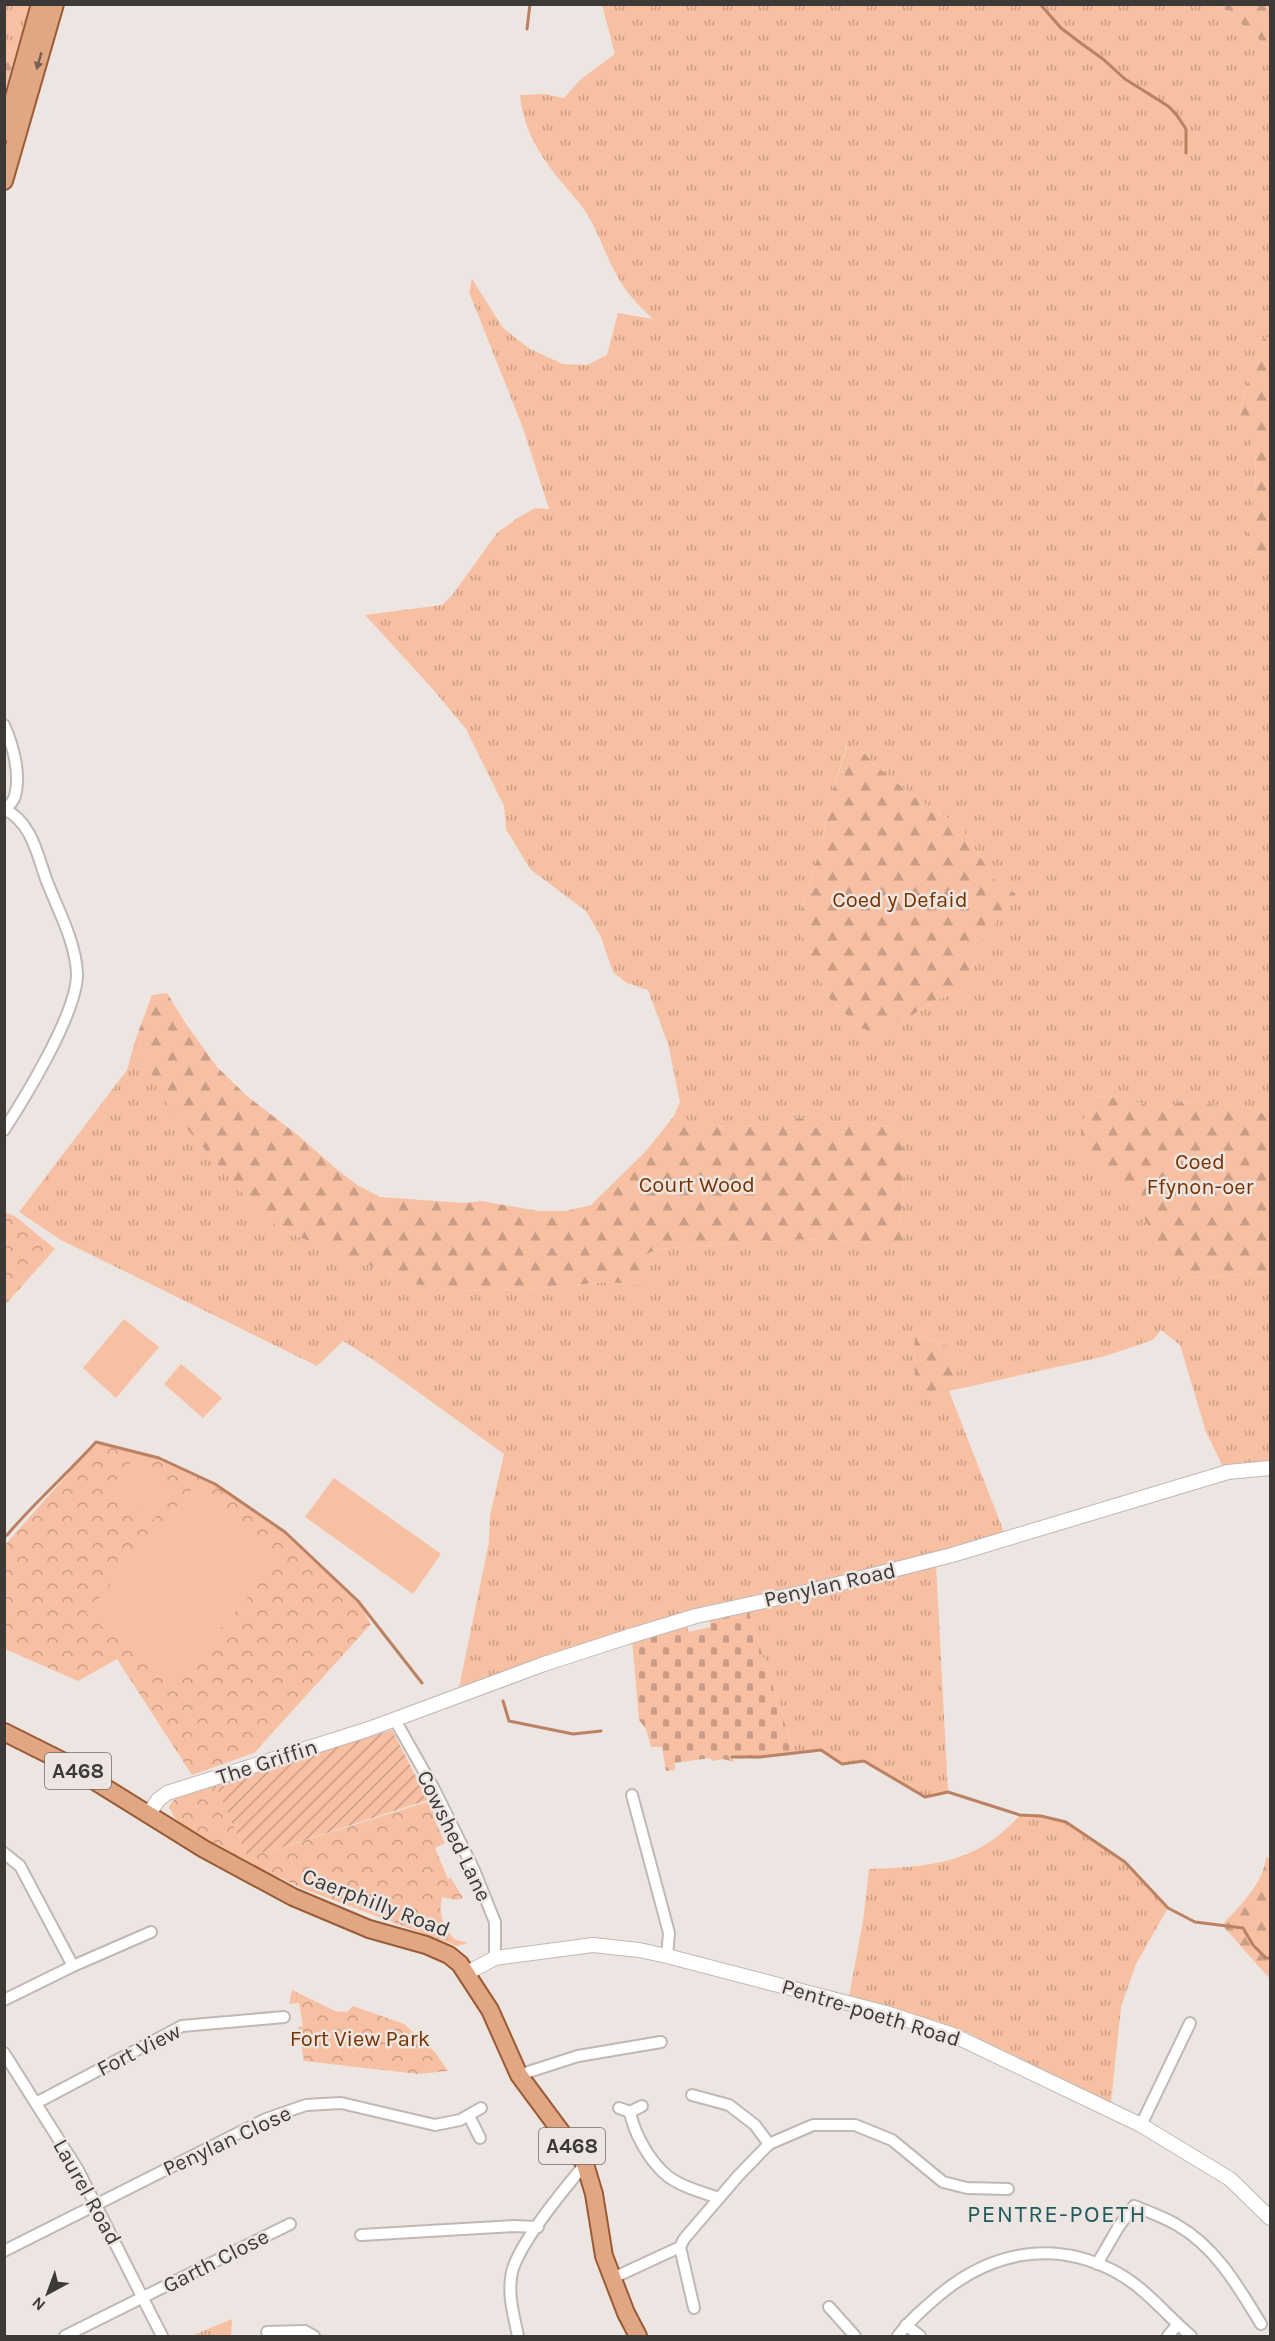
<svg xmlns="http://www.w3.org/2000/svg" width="1275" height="2341" viewBox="0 0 1275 2341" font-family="Karla,sans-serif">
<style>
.grass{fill:url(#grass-tufts);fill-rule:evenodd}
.forest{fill:url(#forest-firs)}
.cemetery{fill:url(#cemetery-stones)}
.park{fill:url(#park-crowns)}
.garden{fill:url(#garden-furrows)}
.pitch{fill:#f7c0a3}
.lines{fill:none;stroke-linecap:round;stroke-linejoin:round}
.stream{stroke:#ba8163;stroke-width:3}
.minor-casing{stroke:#bfb8b4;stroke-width:14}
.tertiary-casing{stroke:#bfb8b4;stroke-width:16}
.primary-casing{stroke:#9a5b34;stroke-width:20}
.minor{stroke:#fff;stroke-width:10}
.tertiary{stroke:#fff;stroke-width:14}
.primary{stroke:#e1a784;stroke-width:16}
.oneway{fill:#766052}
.labels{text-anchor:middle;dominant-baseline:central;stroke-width:5;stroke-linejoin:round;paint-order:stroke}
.shield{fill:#ede5e1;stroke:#716d6a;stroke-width:1.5}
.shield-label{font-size:21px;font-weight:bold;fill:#3c3937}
.park-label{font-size:22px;fill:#793400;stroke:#ede5e1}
.street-label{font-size:22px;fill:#3c3937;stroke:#ede5e1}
.neighbourhood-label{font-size:24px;letter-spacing:1.5px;fill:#205b5d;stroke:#ede5e1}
</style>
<defs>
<pattern id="grass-tufts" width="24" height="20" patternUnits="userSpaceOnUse" patternTransform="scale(1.5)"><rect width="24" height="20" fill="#f7c0a3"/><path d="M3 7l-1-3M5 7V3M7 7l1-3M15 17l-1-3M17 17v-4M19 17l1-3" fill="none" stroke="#c99d86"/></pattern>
<pattern id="forest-firs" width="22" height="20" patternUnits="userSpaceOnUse" patternTransform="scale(1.5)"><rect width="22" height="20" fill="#f7c0a3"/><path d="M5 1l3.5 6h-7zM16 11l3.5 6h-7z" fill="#c99d86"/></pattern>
<pattern id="cemetery-stones" width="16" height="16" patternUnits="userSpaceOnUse" patternTransform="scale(1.5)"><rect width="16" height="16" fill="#f7c0a3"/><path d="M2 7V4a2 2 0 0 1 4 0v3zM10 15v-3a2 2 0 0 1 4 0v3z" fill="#c99d86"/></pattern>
<pattern id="park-crowns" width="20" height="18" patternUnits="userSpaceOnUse" patternTransform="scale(1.5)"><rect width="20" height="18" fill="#f7c0a3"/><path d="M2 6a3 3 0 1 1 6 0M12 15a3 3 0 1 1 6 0" fill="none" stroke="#c99d86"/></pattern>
<pattern id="garden-furrows" width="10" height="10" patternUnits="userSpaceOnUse" patternTransform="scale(1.5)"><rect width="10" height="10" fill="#f7c0a3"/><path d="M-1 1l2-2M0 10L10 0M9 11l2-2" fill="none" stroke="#c99d86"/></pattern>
</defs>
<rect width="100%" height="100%" fill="#ede5e1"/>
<g class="grass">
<path d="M4,5H30L17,49H5Z"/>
<path d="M602,5H1220L1270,49V337L1261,340L1242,401L1239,427C1242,430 1247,433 1249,437C1264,466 1251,519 1244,550L1270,563V1116L1246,1107L1180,1102L1161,1109L1120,1098L1094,1096V1106L1081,1123V1155L1128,1195L1146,1221L1174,1279L1270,1272V1463L1223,1467L1206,1432L1180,1345L1161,1330L1153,1340L1102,1357L949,1391L1004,1532L921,1556L615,1633L459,1688L489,1542L490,1516L504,1454L375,1361L343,1341L317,1366L61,1240L19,1212L127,1070L135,1041L149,1068L260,1216L304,1239L413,1283L454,1291L529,1289L605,1282L644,1285L645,1254L657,1249L805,1239L905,1245L899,1216L904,1202L901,1130L891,1126L798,1118L774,1124L728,1127L687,1123L674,1116L680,1102L668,1044L648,990L627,983L613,972L601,937L586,911L530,869L506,829L504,806L466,729L431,687L365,615L442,605L453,594L497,533L516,519L535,508L549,509L523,428L469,292L472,279L503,328L530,349L563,364L587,365L607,355L618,313L653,319C640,307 629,296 620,281C607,260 600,235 587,214C581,204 572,195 564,185C542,159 523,131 520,95L544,94L564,98L581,79L615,54ZM847,745L863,752L881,770L917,799L960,826L995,880L1016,894L978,946L967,988L934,1001L903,1021L860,1028L827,996L798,926L803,902L822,844L830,799ZM916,1335L952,1347L960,1354L914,1364Z"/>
<path d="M936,1565L948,1792L925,1797L864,1761L842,1764L821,1750L794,1752L748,1610Z"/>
<path d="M1020,1815L1041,1816L1066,1822L1125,1862L1168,1908L1136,1964L1121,2007L1111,2103L988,2045L967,2032L849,1996L863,1921L869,1869C929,1867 977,1864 1020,1815Z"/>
<path d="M232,2319L231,2336H191Z"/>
</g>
<g class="forest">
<path d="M1220,5H1270V49Z"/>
<path d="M5,49H17L5,91L4,49Z"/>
<path d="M1270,337V563L1244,550C1251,519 1264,466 1249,437C1247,433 1242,430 1239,427L1242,401L1261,340Z"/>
<path d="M848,744L863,752L881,770L917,799L960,826L995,880L1016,894L978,947L967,988L934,1001L903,1021L875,1032L860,1028L827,996L798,926L803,902L822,844L830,799Z"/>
<path d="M167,993L186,1024L217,1067L248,1097L299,1136L334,1167L357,1185L380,1197L464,1203L481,1201L538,1211H566L591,1205L646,1151L674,1116L687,1123L728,1127L774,1124L798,1118L891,1126L902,1130L904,1202L899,1216L905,1245L805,1239L657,1249L645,1255V1285L605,1282L529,1289L453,1291L413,1283L304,1239L260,1216L238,1187L169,1108L135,1041L152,995Z"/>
<path d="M1094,1096L1120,1098L1161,1109L1180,1102L1246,1107L1270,1116V1272L1174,1279L1146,1221L1128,1195L1081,1155V1123L1094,1106Z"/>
<path d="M915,1335L952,1347L960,1354L956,1377L949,1391L918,1402L914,1364Z"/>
<path d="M1266,1857L1270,1859V1979L1222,1925C1239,1907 1264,1883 1266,1857Z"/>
</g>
<path class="cemetery" d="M748,1610L794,1752L760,1757H732L734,1762L723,1759L713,1761L710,1758L675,1763V1770L666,1771L662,1747H651L646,1729L639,1720L632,1639L686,1625L689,1632L710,1627V1620Z"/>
<g class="park">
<path d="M5,1212L16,1217L55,1249L5,1305Z"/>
<path d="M96,1442L159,1458L215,1484L285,1532L358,1601L371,1624L254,1753L192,1775L117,1659L78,1681L5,1649V1545Z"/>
<path d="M215,1784L246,1854L268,1852L433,1800V1816L445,1843L435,1848L448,1879L451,1878L463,1898L456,1900L442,1897C438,1914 443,1925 454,1939L468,1943L457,1946L301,1888L235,1856L187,1830L174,1817L169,1807C177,1791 200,1789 215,1784Z"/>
<path d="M292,1990L335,2011L347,2012L353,2006L404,2024L435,2052L448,2071L418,2074L304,2061L298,2027L303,2026L299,2003L289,2004Z"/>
</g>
<path class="garden" d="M392,1730L428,1800L268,1852L246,1854L215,1784Z"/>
<g class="pitch">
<path d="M124,1319L159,1347L116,1398L83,1368Z"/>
<path d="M181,1364L222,1398L203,1418L164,1384Z"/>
<path d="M131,1462L173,1497L153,1520L111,1486Z"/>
<path d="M334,1478L441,1554L413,1594L305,1517Z"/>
<path d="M195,1485L281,1558L172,1686L86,1613Z"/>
</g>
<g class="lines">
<g class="stream">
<path d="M1040,4L1061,28L1082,44L1103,59L1125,79L1168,106L1176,114L1186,129V153"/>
<path d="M527,29L530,4"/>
<path d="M4,1536L7,1535C35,1502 67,1474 96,1442L159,1458L215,1484L285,1532L358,1601L422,1683"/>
<path d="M503,1701L509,1721L573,1734L601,1731"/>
<path d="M732,1757H760L821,1750L842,1764L864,1761L925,1797L948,1792L1020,1815L1041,1816L1066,1822L1125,1862L1168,1908L1195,1922L1243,1928L1253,1945L1266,1958H1270"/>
</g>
<g class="minor-casing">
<g id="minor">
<path d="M4,725C13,745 21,774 15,796C13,802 8,807 4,812"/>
<path d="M4,1130C26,1096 77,1013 77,974C76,942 57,908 46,879C37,853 31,823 6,810"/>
<path d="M395,1720L434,1789L474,1870L495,1922V1958"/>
<path d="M632,1795L669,1933L667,1956"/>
<path d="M4,1853L20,1866L73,1966"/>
<path d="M4,2000L73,1966L151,1932"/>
<path d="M4,2053L78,2170L162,2336"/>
<path d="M519,2075L578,2056L661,2042"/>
<path d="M692,2095L729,2105L755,2125L769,2144"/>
<path d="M36,2103L182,2026L284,2017"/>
<path d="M619,2108L630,2112L642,2106"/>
<path d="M630,2112C634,2133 648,2158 664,2173C678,2186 701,2192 719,2198"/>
<path d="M469,2116L480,2138"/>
<path d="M1141,2125L1190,2023"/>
<path d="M361,2235L514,2226L538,2227"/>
<path d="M680,2247L694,2308"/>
<path d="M4,2251L266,2119L306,2105L341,2103L435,2125L460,2120L481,2108"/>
<path d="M1097,2264L1119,2226L1134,2206C1149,2212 1164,2217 1177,2225C1216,2247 1239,2288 1261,2324"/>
<path d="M613,2278L680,2247L684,2239L738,2176L769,2144L813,2125H855L892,2140L943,2182L967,2188L1008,2189"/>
<path d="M829,2307L855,2336"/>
<path d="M906,2325L920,2336"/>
<path d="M267,2332L305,2331L314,2336"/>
<path d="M65,2336L290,2224"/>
<path d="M518,2336C514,2316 507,2294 512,2272C519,2243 565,2188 585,2164"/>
<path d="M898,2336C909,2321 923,2309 937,2297C989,2252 1052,2239 1114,2271C1145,2287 1165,2314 1191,2336"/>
<path d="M1168,2336L1177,2325"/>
</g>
</g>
<g class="tertiary-casing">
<g id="tertiary">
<path d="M148,1815L158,1800L167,1793L369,1729L544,1664L627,1637L696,1616L810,1591L952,1555L1228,1472L1270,1468"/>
<path d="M467,1973L495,1958L593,1945L639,1950L667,1956L886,2013L953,2035L1141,2125L1230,2179L1270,2218"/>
</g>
</g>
<g class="primary-casing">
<g id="primary">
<path d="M4,133L40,4"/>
<path d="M4,181L55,4"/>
<path d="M4,1732L64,1762L204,1849L293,1897L369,1929L426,1945L449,1955L460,1964L490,2010L519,2075L585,2164L594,2194L604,2256L626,2313L638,2336"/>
</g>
</g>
<use href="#minor" class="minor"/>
<use href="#tertiary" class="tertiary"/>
<use href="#primary" class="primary"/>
</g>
<defs><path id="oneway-solid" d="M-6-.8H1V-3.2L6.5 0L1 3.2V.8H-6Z" transform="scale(1.5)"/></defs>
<use class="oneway" href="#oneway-solid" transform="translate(39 61) rotate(106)"/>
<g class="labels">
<g class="shield">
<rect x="45" y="1753" width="66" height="36" rx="4.5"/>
<rect x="539" y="2128" width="66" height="36" rx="4.5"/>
</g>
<g class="shield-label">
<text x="78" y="1771">A468</text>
<text x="572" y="2146">A468</text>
</g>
<g class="park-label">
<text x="900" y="900">Coed y Defaid</text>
<text x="1200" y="1162">Coed<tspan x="1200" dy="25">Ffynon-oer</tspan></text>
<text x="697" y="1185">Court Wood</text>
<text x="360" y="2039">Fort View Park</text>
</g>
<g class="street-label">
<text transform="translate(830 1585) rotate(-13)">Penylan Road</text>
<text transform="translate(267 1762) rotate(-18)">The Griffin</text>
<text transform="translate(454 1836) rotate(64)">Cowshed Lane</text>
<text transform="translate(376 1903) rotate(21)">Caerphilly Road</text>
<text transform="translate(871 2013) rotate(17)">Pentre-poeth Road</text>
<text transform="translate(139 2050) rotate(-27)">Fort View</text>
<text transform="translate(227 2141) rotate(-25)">Penylan Close</text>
<text transform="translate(87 2192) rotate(61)">Laurel Road</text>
<text transform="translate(216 2261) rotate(-27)">Garth Close</text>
</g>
<g class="neighbourhood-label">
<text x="1057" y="2214">PENTRE-POETH</text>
</g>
</g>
<rect width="1275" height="2341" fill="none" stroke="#3c3937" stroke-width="12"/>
<g transform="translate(48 2293) rotate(221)" stroke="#ede5e1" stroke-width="4.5" paint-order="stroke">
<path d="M0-4.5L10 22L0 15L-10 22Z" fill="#3c3937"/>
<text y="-9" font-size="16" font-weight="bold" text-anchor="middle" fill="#3c3937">N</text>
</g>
</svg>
